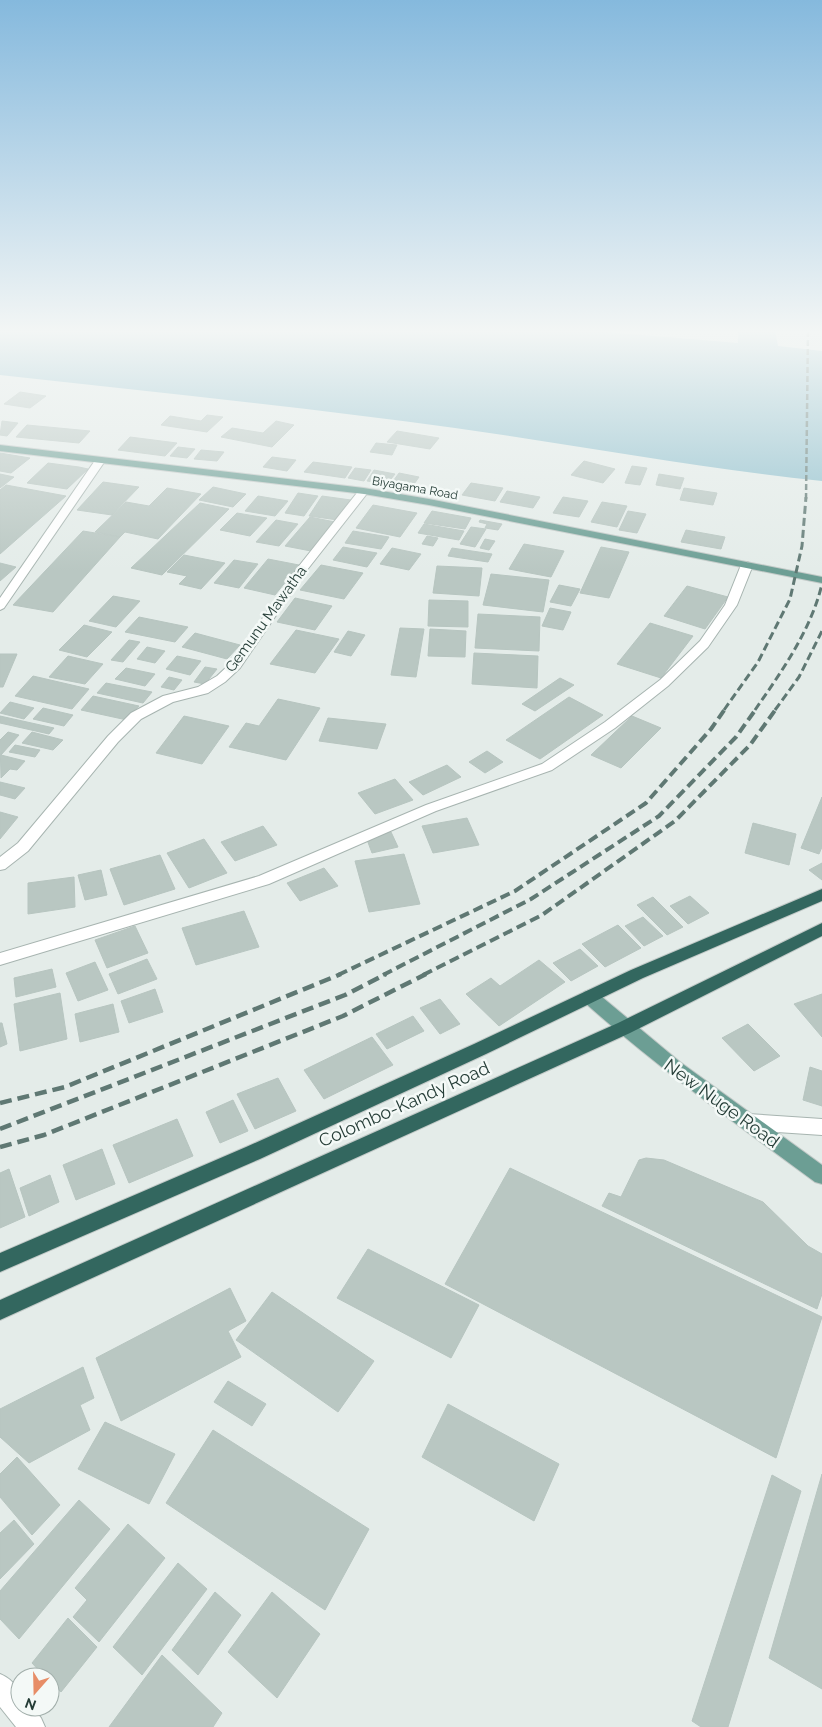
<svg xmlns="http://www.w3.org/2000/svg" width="822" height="1727" viewBox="0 0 822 1727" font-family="Raleway,sans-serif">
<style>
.water{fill:#90c0cd}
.building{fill:#b9c7c2;stroke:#b7c5c0}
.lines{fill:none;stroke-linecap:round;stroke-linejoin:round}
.street-casing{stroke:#a7b4b0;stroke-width:2}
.primary-casing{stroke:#c2c9c7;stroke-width:2}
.highway-casing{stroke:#c2c9c7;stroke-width:2}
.street{fill:#fff;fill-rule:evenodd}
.primary{fill:#6c9e94;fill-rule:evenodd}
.highway{fill:#33675f;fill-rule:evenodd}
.rail-far3{stroke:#5f7873;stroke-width:2.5;stroke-dasharray:6 3;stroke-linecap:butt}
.rail-far2{stroke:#5f7873;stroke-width:3;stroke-dasharray:8 4;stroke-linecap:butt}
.rail-far1{stroke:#5f7873;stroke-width:4;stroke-dasharray:10 5;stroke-linecap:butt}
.rail{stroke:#5f7873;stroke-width:4.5;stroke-dasharray:12 6;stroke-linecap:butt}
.labels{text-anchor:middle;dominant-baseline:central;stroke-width:5;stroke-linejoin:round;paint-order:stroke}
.far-street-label{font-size:12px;fill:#253d37;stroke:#f4f9f7}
.street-label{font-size:15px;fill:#253d37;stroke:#f4f9f7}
.near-street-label{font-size:18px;fill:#253d37;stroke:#f4f9f7}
</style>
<rect width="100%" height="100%" fill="#e4ece9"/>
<path class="water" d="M0,330H582L738,343V330H775L778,346L822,351V481C699,468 578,445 455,428C304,407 152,392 0,375Z"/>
<g class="building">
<path d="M20,392L46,396L30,408L4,404Z"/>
<path d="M207,415L223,417L207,432L161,425L170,416L201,421Z"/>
<path d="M2,421L18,423L7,436L0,435Z"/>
<path d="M276,421L294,425L272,447L221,437L232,428L263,433Z"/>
<path d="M27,425L90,431L79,443L16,437Z"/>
<path d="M397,431L439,438L430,449L387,442Z"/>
<path d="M130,437L177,443L165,456L118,450Z"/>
<path d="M376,443L397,445L392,455L370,452Z"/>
<path d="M178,447L195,449L187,458L170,456Z"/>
<path d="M201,450L224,452L217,461L194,459Z"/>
<path d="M0,453L30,458L11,473L0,471Z"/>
<path d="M272,457L296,460L287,471L263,467Z"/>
<path d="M584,461L615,469L603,483L571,475Z"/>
<path d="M313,462L352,467L345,478L304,472Z"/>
<path d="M48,463L79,467L88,469L67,489L27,483Z"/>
<path d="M632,466L647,468L640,485L625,483Z"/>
<path d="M355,468L371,470L364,481L348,478Z"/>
<path d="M374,470L395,474L387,484L367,481Z"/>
<path d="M399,473L419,477L412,487L391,484Z"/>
<path d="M0,474L14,477L0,488Z"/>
<path d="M659,474L684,478L680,489L656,485Z"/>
<path d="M103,482L139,487L112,515L77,510Z"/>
<path d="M471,483L503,488L495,501L462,495Z"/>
<path d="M6,485L66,496L0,554V490Z"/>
<path d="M213,487L246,494L233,507L199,500Z"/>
<path d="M167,488L201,494L158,539L125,532L120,537L95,532L126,502L149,506Z"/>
<path d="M684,488L717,493L713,505L680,500Z"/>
<path d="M507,491L540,497L533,508L500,502Z"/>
<path d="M298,493L318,496L304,516L285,513Z"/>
<path d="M258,496L288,501L275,516L245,511Z"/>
<path d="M322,496L351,500L338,520L309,516Z"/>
<path d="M563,497L588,501L579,517L553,513Z"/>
<path d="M602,502L627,506L617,527L591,522Z"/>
<path d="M200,503L229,509L162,575L131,568Z"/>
<path d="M373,505L417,513L400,537L356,528Z"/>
<path d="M432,511L471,518L465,529L424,523Z"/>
<path d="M628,511L646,514L637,533L619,530Z"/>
<path d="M237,513L267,518L250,536L220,530Z"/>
<path d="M310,517L335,522L311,551L285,546Z"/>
<path d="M276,520L298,524L279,546L256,542Z"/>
<path d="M480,520L502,524L498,530L485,528L487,524L479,522Z"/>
<path d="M424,524L464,531L459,540L418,533Z"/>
<path d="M471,527L486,529L475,547L460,544Z"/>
<path d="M686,530L725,537L721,549L681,542Z"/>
<path d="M83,531L120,537L53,612L13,605Z"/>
<path d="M353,531L389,537L381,549L345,543Z"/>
<path d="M427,536L438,538L433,546L422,544Z"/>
<path d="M485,539L495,541L489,550L480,548Z"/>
<path d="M524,544L564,551L551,577L509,569Z"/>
<path d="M343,547L377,553L367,567L333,560Z"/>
<path d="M601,547L629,552L609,598L580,593Z"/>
<path d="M392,548L421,554L409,570L380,564Z"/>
<path d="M452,548L492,554L488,562L448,556Z"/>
<path d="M184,555L225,563L201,589L179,584L187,576L167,572Z"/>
<path d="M268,559L299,565L275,595L244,588Z"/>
<path d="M234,560L258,564L239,588L214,583Z"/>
<path d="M0,563L16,567L0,581Z"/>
<path d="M321,565L363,573L344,599L300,590Z"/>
<path d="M437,566L482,568L479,596L433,593Z"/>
<path d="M491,574L549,580L543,612L483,605Z"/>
<path d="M559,585L580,589L571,606L550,602Z"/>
<path d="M687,586L728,597L705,629L664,616Z"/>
<path d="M113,596L140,601L116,627L89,621Z"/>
<path d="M295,598L332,606L315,630L277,622Z"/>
<path d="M429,600L468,601V627L428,626Z"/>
<path d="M550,608L571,612L563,630L542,626Z"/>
<path d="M478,614L540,617L539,651L475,648Z"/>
<path d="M139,617L188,627L175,642L125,632Z"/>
<path d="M650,623L693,636L661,678L617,664Z"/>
<path d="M84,625L112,632L87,657L59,650Z"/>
<path d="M400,628L424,629L416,677L391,675Z"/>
<path d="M430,629L466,631L465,657L428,656Z"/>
<path d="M296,630L339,639L315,673L270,664Z"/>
<path d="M348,631L365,635L351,656L334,652Z"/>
<path d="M195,633L240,645L227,659L182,647Z"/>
<path d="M129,640L140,642L123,662L111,660Z"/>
<path d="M147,647L165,651L155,663L137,659Z"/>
<path d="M474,653L538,656L537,688L472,684Z"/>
<path d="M0,654H17L3,687H0Z"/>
<path d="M68,656L103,664L85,684L49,677Z"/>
<path d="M177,656L201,661L190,675L166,669Z"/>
<path d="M205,667L217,669L205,684L194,682Z"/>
<path d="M126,668L155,674L145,686L115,679Z"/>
<path d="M33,676L89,689L72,709L15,696Z"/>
<path d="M169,677L182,680L174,690L161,687Z"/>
<path d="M560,678L574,685L535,711L522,704Z"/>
<path d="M106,683L152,692L143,703L97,693Z"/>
<path d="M93,696L139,706L127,720L81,710Z"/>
<path d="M569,697L603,715L540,759L506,740Z"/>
<path d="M278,699L320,708L286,760L229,747L246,723L259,726Z"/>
<path d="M10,702L34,708L24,719L0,713Z"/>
<path d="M43,708L73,715L64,726L33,719Z"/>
<path d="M0,716L54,728L49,734L0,723Z"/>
<path d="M184,716L229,726L202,764L156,753Z"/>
<path d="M632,716L661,728L621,768L591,755Z"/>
<path d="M328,718L386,724L377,749L319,741Z"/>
<path d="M8,732L19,735L1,755L25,761L17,770L10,769L1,778L0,740Z"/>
<path d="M32,732L63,740L53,750L22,743Z"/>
<path d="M15,745L40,750L35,757L9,752Z"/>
<path d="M487,751L503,762L485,773L469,762Z"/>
<path d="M447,765L461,777L423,795L409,782Z"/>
<path d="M395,779L413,800L375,814L358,793Z"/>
<path d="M0,782L25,788L15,799L0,795Z"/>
<path d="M822,797V847L819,854L801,848Z"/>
<path d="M0,812L18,817L0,839Z"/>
<path d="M467,818L479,845L433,853L422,826Z"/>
<path d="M753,823L796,834L789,865L745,853Z"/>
<path d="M263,826L277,845L235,861L221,842Z"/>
<path d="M391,832L398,847L372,853L366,837Z"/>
<path d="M204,839L227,873L189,888L167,853Z"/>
<path d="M404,854L420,904L369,912L355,861Z"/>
<path d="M160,855L175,889L124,905L110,869Z"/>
<path d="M822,863V880L809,870Z"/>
<path d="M324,868L338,886L300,901L287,883Z"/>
<path d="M101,870L107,895L85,900L78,875Z"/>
<path d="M74,877L75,907L28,914V883Z"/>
<path d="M690,896L709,913L688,924L670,906Z"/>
<path d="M653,897L683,927L667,935L637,905Z"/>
<path d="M244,911L259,947L196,965L182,928Z"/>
<path d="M643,917L663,936L644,946L625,926Z"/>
<path d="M618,925L641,948L605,967L582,944Z"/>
<path d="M135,926L148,953L107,968L95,940Z"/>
<path d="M580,949L598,966L571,981L553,963Z"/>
<path d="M147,959L157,979L118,994L109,974Z"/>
<path d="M539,960L565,982L499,1026L466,994L491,978L500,986Z"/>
<path d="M95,962L108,990L78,1001L66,973Z"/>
<path d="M52,969L56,987L16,997L14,978Z"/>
<path d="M155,989L163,1012L129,1023L121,1001Z"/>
<path d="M60,993L67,1039L20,1051L14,1004Z"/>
<path d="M822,994V1037L794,1004Z"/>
<path d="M440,999L460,1024L440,1034L420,1008Z"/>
<path d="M113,1004L119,1032L80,1042L75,1014Z"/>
<path d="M413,1016L424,1031L387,1049L376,1034Z"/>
<path d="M0,1023H2L7,1044L0,1047Z"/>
<path d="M748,1024L780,1056L754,1071L722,1038Z"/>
<path d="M372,1037L393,1065L324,1099L304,1070Z"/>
<path d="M810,1067L822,1071V1106L803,1100Z"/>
<path d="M278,1078L296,1111L255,1129L237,1094Z"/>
<path d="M233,1100L248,1131L220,1143L206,1112Z"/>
<path d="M177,1119L193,1156L129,1183L113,1145Z"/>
<path d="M102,1149L115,1184L76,1200L63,1165Z"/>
<path d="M646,1158L664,1160L763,1202L808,1246L822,1254V1294L817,1309L602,1206L609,1193L621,1197L639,1160Z"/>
<path d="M510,1168L822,1317L776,1458L445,1284Z"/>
<path d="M9,1169L25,1217L0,1228V1173Z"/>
<path d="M50,1175L59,1202L29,1216L20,1188Z"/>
<path d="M368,1249L479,1305L451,1358L337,1298Z"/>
<path d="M230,1288L246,1321L228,1331L241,1357L121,1421L96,1358Z"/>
<path d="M272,1292L374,1361L338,1412L236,1340Z"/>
<path d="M83,1367L94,1398L80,1405L90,1430L29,1463L0,1437V1409Z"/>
<path d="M228,1381L266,1404L252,1426L214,1402Z"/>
<path d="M448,1404L559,1464L534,1521L422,1457Z"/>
<path d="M105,1422L175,1454L149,1504L78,1469Z"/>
<path d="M213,1430L369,1529L325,1610L166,1503Z"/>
<path d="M17,1457L60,1505L32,1535L0,1497V1474Z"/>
<path d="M822,1474V1689L769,1658Z"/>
<path d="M772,1475L801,1491L728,1727H701L692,1721Z"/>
<path d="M79,1500L110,1529L19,1639L0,1619V1591Z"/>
<path d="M14,1520L34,1544L0,1579V1533Z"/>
<path d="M128,1524L165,1558L99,1642L73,1617L87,1600L75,1588Z"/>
<path d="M178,1563L207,1589L142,1675L113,1647Z"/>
<path d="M215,1592L241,1615L198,1675L172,1650Z"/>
<path d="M272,1592L320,1634L277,1698L228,1652Z"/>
<path d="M68,1618L97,1647L61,1692L50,1682V1677H45L32,1663Z"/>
<path d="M162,1655L222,1713L213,1727H109Z"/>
</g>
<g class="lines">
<g class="street-casing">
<g id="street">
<path d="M100,458L105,461L4,608L0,610V598L96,459Z"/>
<path d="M364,488L369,491L307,570L240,668L225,682L208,693L173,702L141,719L118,742L28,851L5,869L0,870V857L18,843L108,736L131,713L163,696L198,687L217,676L232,662L299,566L360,489Z"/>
<path d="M747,562L753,565L737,605L708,647L668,686L615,728L552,770L436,811L269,884L0,965V953L259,876L426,805L542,764L605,722L660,680L700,641L725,605L741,565Z"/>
<path d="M748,1114L822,1119V1135L748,1130L742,1128L739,1122L742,1116Z"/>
<path d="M0,1674C16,1681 20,1691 20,1707H32L41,1718L45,1727H16L0,1707Z"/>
</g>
</g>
<g class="primary-casing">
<g id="primary">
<path d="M0,445L364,488L429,499L822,577V583L429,505L364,494L0,451Z"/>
<path d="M590,990L596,992L680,1062L822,1165V1184L815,1182C736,1124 657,1067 584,1002L582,997L584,992Z"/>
</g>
</g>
<g class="highway-casing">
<g id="highway">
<path d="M822,889V901L643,978L486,1054L260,1159L0,1272V1253L246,1147L474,1044L631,970Z"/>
<path d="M822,923V936L630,1033L0,1320V1300L618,1023Z"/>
</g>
</g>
<use href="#street" class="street"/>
<use href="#primary" class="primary"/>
<use href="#highway" class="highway"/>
<path class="rail-far3" d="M806,499L808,330"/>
<g class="rail-far2">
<path d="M724,710L758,662L790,599L802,546L806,497"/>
<path d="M755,710C782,671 811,630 822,584"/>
<path d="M775,710L799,677L822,631"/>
</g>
<g class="rail-far1">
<path d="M338,975L515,891L646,803L711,729L725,709"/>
<path d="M383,975L531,899L659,816L736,737L756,709"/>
<path d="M423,975L542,915L675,821L750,745L776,709"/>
</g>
<g class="rail">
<path d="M0,1103L65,1087L341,974"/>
<path d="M0,1129L345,995L386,974"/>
<path d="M0,1147L44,1135L343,1016L426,974"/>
</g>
</g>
<linearGradient id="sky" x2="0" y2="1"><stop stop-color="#85b9dd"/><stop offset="0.58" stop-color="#f3f6f5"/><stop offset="1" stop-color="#f3f6f5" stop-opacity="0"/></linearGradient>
<rect width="822" height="572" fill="url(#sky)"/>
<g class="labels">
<g class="far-street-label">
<text transform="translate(415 488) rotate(10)">Biyagama Road</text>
</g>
<g class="street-label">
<text transform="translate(266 619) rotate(-54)">Gemunu Mawatha</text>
</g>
<g class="near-street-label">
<text transform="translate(722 1103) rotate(36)">New Nuge Road</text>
<text transform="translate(404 1104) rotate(-24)">Colombo-Kandy Road</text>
</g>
</g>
<g transform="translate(35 1692) rotate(200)"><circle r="24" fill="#f4f9f7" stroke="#a1aeaa"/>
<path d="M0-4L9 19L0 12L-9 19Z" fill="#e78d67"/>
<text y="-8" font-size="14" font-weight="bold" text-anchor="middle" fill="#253d37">N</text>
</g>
</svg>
